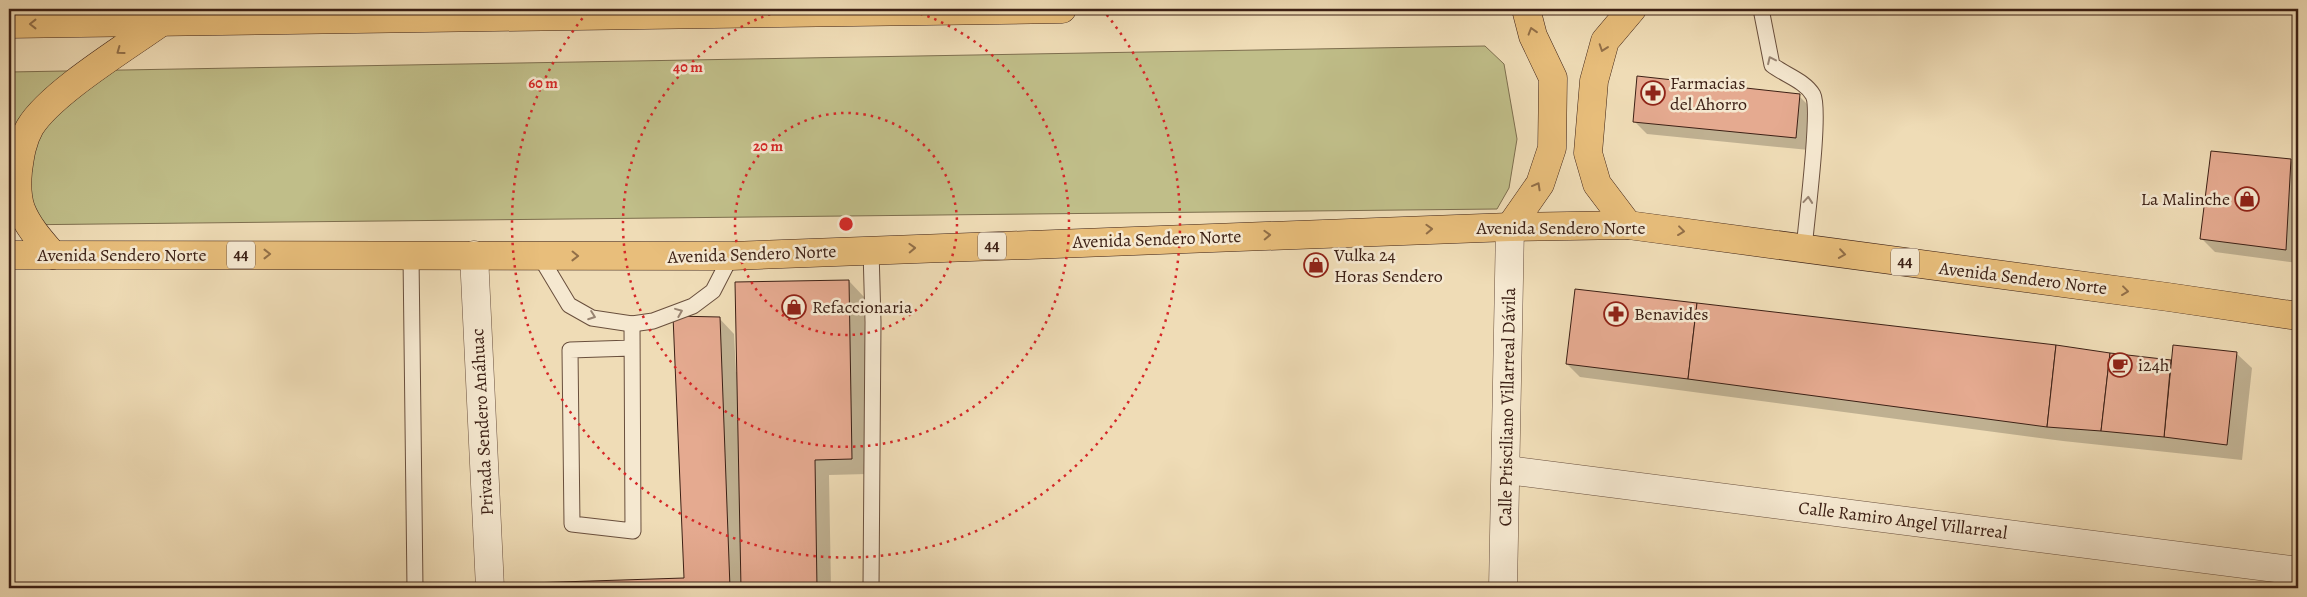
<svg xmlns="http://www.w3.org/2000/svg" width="2307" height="597" viewBox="0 0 2307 597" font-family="Alegreya,serif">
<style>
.green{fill:#c0be89;stroke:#7e6f4f}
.shadow{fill:#0003}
.building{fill:#e5aa90;stroke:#3c2015}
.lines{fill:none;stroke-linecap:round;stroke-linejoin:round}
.service-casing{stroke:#694f3d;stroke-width:17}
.minor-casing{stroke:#694f3d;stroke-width:29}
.primary-casing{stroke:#3c2015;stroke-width:29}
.service{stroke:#f5e8d0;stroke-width:15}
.minor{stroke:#f5e8d0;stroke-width:28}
.primary{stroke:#e8be7b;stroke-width:28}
.oneway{stroke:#926f48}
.oneway2{stroke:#988472}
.ring{fill:none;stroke:#d62828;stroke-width:2.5;stroke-dasharray:2.5 5}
.labels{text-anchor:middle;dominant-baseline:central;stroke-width:5;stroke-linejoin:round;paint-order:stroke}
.shield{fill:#f5e8d0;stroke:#745c4d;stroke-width:1}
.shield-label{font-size:16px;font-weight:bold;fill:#3c2015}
.poi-label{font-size:18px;fill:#3c2015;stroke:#f5e8d0;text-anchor:start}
.street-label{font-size:18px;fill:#3c2015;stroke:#f5e8d0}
.centre{fill:#d62828;stroke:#f5e8d0;stroke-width:2.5}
.ring-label{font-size:15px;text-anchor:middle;font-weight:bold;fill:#d62828;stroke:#f5e8d0;stroke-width:5;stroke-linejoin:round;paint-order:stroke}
</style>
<rect width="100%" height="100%" fill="#efdcb6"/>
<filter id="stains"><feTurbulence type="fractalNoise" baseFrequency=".004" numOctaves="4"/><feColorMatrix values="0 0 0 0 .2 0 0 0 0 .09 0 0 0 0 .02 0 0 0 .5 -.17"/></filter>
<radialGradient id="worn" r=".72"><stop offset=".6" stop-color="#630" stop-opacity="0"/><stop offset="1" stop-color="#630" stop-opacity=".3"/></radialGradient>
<path class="green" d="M1485,46L1504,64L1517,139L1509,188L1497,209L9,225V72Z"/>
<g class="shadow">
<path d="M1799,96L1812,109L1809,150L1647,134L1634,121Z"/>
<path d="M2290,160L2298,168V263L2215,252L2202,239Z"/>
<path d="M849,281L864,297L867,474L829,475L831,588H531V584L686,579L719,318L734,334L736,372H738Z"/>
<path d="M1697,304L2172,361L2236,353L2252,368L2242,460L2063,441L1580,377L1567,364Z"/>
</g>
<g class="building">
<path d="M1637,76L1800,94L1796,138L1633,122Z"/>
<path d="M2211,151L2291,159L2286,250L2200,239Z"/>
<path d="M849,280L852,459L815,460L817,588H741L735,282Z"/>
<path d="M1575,289L1697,303L1688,379L1566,364Z"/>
<path d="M1697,303L2056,345L2047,427L1688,379Z"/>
<path d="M673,316L720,317L730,588H530L529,583L684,578Z"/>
<path d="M2056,345L2110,353L2101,431L2047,427Z"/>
<path d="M2173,345L2237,352L2227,445L2164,437Z"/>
<path d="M2110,353L2171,360L2164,437L2101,431Z"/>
</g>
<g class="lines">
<g class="service-casing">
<g id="service">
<path d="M1761,9L1772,65C1785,75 1805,81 1813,95C1821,110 1806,224 1804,249"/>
<path d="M871,250L873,322L871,588"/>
<path d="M539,255L569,305L592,318L632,324L653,321L693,306L713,291L731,256"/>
<path d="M411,256L415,588"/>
<path d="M632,348L570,350L572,524L633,531L632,324"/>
</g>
</g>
<g class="minor-casing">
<g id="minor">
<path d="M474,255L490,588"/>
<path d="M1507,470L2298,571"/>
<path d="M1503,588L1510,227"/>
</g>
</g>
<g class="primary-casing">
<g id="primary">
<path d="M9,24L1062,9"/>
<path d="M1628,225L1597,184L1588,153L1594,81L1605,41L1632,9"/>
<path d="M1510,227L1540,184L1552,148L1553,78L1533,36L1526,9"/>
<path d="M9,255L731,256L1510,227L1628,225L2168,297L2298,316"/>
<path d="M53,255C41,241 28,227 21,209C17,198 17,182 18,171C20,156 22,141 30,127C51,93 125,48 160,23"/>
</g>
</g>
<use href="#service" class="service"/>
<use href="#minor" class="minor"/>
<use href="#primary" class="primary"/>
</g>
<defs><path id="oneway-chevron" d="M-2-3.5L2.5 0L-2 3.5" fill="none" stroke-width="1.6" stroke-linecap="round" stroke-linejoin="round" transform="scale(1.25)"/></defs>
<g class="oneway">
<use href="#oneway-chevron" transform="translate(33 24) rotate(180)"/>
<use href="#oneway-chevron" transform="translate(1532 31) rotate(-107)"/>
<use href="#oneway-chevron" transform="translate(1603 48) rotate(109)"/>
<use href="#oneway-chevron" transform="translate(120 51) rotate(144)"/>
<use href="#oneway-chevron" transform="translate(1537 186) rotate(-61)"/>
<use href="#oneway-chevron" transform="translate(1429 229) rotate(-2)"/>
<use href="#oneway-chevron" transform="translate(1681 231) rotate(7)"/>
<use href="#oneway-chevron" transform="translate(1267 235) rotate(-2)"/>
<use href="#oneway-chevron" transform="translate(912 248) rotate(-2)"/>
<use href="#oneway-chevron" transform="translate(267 254)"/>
<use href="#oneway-chevron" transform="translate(1842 254) rotate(8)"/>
<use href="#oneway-chevron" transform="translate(575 256) rotate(1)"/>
<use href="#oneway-chevron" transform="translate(2125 291) rotate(7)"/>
</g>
<g class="oneway2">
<use href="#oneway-chevron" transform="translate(1771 60) rotate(-115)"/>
<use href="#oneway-chevron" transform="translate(1808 200) rotate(-85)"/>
<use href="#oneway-chevron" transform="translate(679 312) rotate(-22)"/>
<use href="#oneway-chevron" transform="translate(592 316) rotate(20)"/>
</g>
<g class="ring">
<circle cx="846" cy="224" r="111"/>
<path d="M906 9A223 223 0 1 1 786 9"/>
<path d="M1102 9A334 334 0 1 1 590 9"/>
</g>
<defs>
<g id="pharmacy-ring" transform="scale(1.25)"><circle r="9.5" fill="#f5e8d0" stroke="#8f2418" stroke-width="1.5"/><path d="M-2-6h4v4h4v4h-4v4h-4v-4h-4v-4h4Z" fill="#8f2418"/></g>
<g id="shop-ring" transform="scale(1.25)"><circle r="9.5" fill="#f5e8d0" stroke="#8f2418" stroke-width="1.5"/><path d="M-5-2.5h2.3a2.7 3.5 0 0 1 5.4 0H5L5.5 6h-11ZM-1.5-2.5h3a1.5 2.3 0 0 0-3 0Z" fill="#8f2418"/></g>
<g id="cafe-ring" transform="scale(1.25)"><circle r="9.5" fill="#f5e8d0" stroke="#8f2418" stroke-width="1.5"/><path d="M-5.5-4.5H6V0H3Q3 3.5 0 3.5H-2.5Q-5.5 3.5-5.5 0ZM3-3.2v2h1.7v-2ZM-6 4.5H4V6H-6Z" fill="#8f2418"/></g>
</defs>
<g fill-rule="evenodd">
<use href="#pharmacy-ring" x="1653" y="93"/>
<use href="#shop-ring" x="2247" y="199"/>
<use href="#shop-ring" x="1316" y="265"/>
<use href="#shop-ring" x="794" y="307"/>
<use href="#pharmacy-ring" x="1616" y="314"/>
<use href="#cafe-ring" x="2120" y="365"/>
</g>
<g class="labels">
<g class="shield">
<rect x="978" y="232.5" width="28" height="27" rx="4"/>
<rect x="227" y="241.5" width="28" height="27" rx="4"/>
<rect x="1891" y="248.5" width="28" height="27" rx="4"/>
</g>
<g class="shield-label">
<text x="992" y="246">44</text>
<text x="241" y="255">44</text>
<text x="1905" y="262">44</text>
</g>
<g class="poi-label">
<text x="1670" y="83">Farmacias<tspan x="1670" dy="21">del Ahorro</tspan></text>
<text x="2230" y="199" text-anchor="end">La Malinche</text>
<text x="1334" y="255">Vulka 24<tspan x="1334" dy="21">Horas Sendero</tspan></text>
<text x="812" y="307">Refaccionaria</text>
<text x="1634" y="314">Benavides</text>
<text x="2138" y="365">i24h</text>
</g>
<g class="street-label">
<text x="1561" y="228">Avenida Sendero Norte</text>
<text transform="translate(1157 239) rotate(-2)">Avenida Sendero Norte</text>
<text transform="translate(752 254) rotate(-2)">Avenida Sendero Norte</text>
<text x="122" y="255">Avenida Sendero Norte</text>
<text transform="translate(2023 278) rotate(7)">Avenida Sendero Norte</text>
<text transform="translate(1507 407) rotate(-89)">Calle Prisciliano Villarreal Dávila</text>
<text transform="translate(482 422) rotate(-93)">Privada Sendero Anáhuac</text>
<text transform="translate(1903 520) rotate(7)">Calle Ramiro Angel Villarreal</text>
</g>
</g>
<circle cx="846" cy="224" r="8" class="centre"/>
<g class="ring-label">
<text x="688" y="72">40 m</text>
<text x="543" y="88">60 m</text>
<text x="768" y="151">20 m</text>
</g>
<rect width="2307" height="597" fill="none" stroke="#efdcb6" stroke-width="30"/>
<rect x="10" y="10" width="2287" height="577" fill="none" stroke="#3c2015" stroke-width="2.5"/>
<rect x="15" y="15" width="2277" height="567" fill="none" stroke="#3c2015"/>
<rect width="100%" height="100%" filter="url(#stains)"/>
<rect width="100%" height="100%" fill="url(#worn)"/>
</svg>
